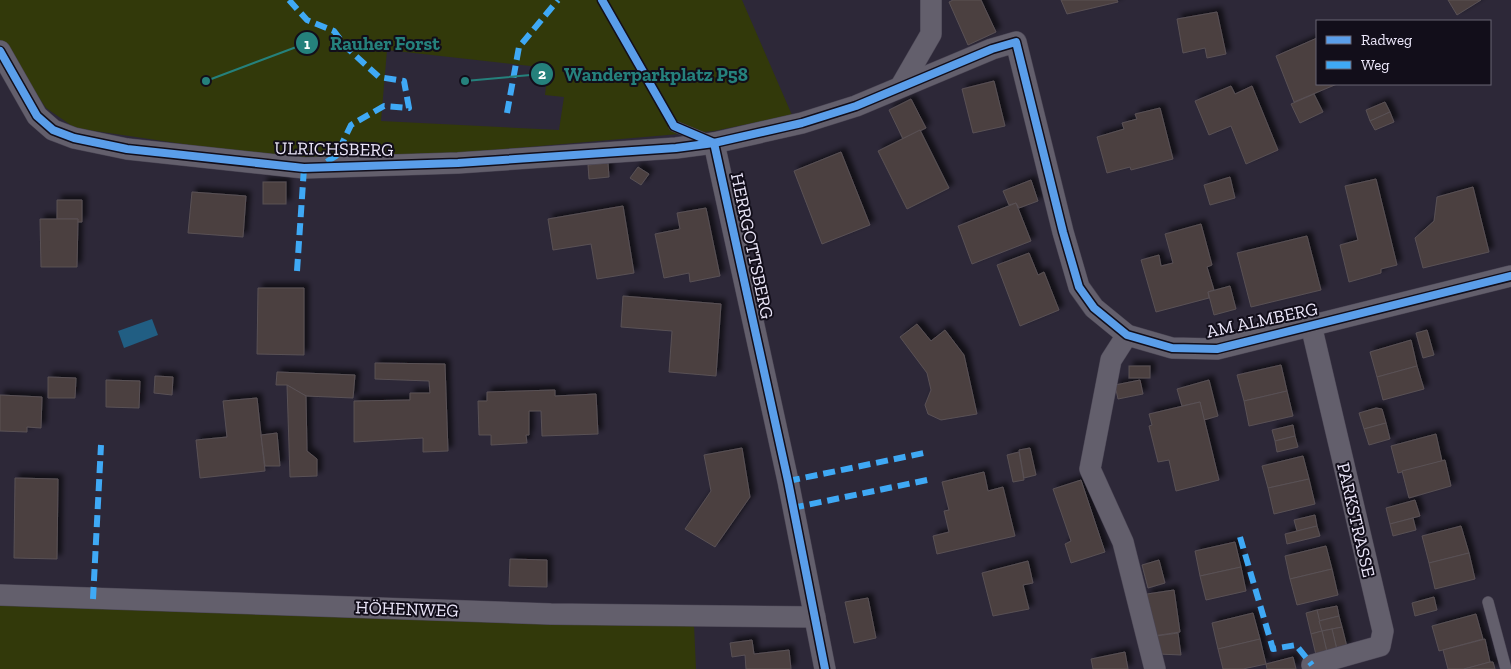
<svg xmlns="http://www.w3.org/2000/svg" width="1511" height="669" viewBox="0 0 1511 669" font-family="'Zilla Slab',serif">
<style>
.green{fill:#32390a;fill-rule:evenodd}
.water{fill:#215e83}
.building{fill:#4c4040;stroke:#595155;filter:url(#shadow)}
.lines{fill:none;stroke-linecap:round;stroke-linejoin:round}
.lane-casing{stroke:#494453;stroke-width:12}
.street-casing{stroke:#494453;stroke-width:22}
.lane{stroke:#635f6c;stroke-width:11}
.street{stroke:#635f6c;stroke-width:21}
.quiet{stroke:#3fa9f5;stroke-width:6;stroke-dasharray:12 6;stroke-linecap:butt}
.cycleway-casing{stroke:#120e1a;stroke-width:11}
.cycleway{stroke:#5a9eea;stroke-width:8}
.labels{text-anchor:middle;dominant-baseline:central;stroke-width:4;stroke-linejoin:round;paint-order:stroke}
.street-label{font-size:18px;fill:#ebe6f9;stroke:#120e1a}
.leader{fill:none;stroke:#25817c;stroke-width:2}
.callout-dot{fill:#25817c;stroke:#120e1a;stroke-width:2}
.mark-label{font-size:15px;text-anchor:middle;font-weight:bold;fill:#fff}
.callout-label{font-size:19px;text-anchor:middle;font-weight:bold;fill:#25817c;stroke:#120e1a;stroke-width:4;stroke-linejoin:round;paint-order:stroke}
</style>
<defs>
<filter id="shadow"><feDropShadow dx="4.5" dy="-4.5" stdDeviation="2.5" flood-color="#0009"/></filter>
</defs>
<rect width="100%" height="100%" fill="#2d2838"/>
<g class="green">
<path d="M0,0H742L792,115L714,131L457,153L306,157L244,153L75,128L46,108L3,44H0ZM387,50L548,68L545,95L564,97L559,130L381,121Z"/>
<path d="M0,602L694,625L696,669H0Z"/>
</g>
<path class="water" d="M152,319L158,335L124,348L118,331Z"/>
<g class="building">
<path d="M953,0H981L996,32L968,45L949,2Z"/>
<path d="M1061,0H1117L1118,2L1067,14Z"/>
<path d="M1448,0H1481L1457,15Z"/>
<path d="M1217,12L1226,54L1207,58L1205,48L1183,53L1177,19Z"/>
<path d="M1317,38V84H1337L1294,102L1276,56Z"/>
<path d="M994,81L1005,126L973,133L962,89Z"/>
<path d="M1231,86L1235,94L1252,86L1278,150L1246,164L1231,126L1209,135L1195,101Z"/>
<path d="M1314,94L1323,112L1300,123L1291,104Z"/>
<path d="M911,99L926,128L903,139L889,110Z"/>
<path d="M1385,102L1390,112L1370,121L1366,110Z"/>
<path d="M1160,108L1173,159L1131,170L1130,167L1107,173L1097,137L1124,129L1122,123L1137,119L1135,114Z"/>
<path d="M1390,112L1394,122L1375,130L1370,121Z"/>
<path d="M920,130L949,188L907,209L878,151Z"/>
<path d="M841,152L870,225L822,244L794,171Z"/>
<path d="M608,163L609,177L589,179L588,165Z"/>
<path d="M638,167L649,174L641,185L630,178Z"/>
<path d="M1230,177L1235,198L1210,205L1204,185Z"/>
<path d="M1376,179L1397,265L1381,269V273L1349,282L1340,245L1358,240L1345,186Z"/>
<path d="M1031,180L1038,201L1019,208L1016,203L1009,205L1003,191Z"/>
<rect x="263" y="182" width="23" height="22"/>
<path d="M1473,187L1489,252L1423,268L1415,238L1434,221L1437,197Z"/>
<path d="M192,192L246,196L243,237L188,233Z"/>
<path d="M57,200H82V222H77L78,219H57Z"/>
<path d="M1016,203L1031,241L972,264L958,226Z"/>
<path d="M623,206L634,273L597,279L591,244L553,250L548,219Z"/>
<path d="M706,208L720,276L690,282L689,273L664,278L655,234L680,229L677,213Z"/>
<path d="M40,219H78L77,267H41Z"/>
<path d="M1201,224L1212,265L1207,267L1214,290L1208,292L1209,298L1156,312L1141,260L1159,255L1161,266L1173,263L1165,234Z"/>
<path d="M1307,236L1321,290L1251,307L1237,253Z"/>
<path d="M1029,253L1038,275L1044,272L1059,310L1020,326L997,265Z"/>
<path d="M1230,286L1236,309L1214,315L1208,292Z"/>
<path d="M258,288H304V355L257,354Z"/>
<path d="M623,296L721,304L716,376L669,372L672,331L621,327Z"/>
<path d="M917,324L931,341L945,330L964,355L977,414L941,420L928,414L925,405L931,390L927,373L900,337Z"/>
<path d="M1427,330L1434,355L1423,358L1416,333Z"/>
<path d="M1411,340L1417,366L1377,377L1370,352Z"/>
<path d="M375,363L445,364L448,451L423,452V438L354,442V401L410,400V393H430L429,381L375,379Z"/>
<path d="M1281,365L1287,391L1244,401L1237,375Z"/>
<rect x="1129" y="366" width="21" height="12"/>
<path d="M1417,366L1424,389L1383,400L1377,377Z"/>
<path d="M277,372L355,375L353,398L306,396L287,385H276Z"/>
<path d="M155,376L173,377L172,395L154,393Z"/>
<path d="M48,377L76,378L75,398H48Z"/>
<path d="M106,380L140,381L139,408L106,407Z"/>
<path d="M1140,380L1143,394L1118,399L1115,385Z"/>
<path d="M1209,380L1218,416L1204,420L1200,402L1182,406L1177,389Z"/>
<path d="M287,385L306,396L307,451L317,459V476L290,477Z"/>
<path d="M555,390V396L596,394L598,434L542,436L541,411H529V435H526L527,443L491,445V435H479L478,401H487V392Z"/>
<path d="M1287,391L1293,416L1249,426L1244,401Z"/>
<path d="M0,395L42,397L41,428L27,427V432L0,431Z"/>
<path d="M257,398L265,471L200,478L196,440L227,437L223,401Z"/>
<path d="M1200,402L1219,480L1176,491L1169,460L1158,462L1149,426L1152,425L1149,414Z"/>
<path d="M1376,408L1382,409L1386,423L1364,429L1359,413Z"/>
<path d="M1386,423L1390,439L1369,445L1364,429Z"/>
<path d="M1293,425L1295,436L1275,441L1272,430Z"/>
<path d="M277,433L280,466H265L261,435Z"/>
<path d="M1436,434L1442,461L1398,473L1391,446Z"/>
<path d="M1295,436L1298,447L1277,452L1275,441Z"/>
<path d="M742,448L750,497L715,547L685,529L711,491L704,455Z"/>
<path d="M1030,448L1036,475L1024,478L1019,450Z"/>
<path d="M1019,452L1024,480L1013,482L1007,455Z"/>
<path d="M1303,456L1309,479L1268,488L1262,466Z"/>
<path d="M1445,460L1451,486L1409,498L1402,471Z"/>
<path d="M984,472L988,491L1003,487L1015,536L937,554L933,536L949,532L944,511L949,510L942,482Z"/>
<path d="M15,478L58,479L57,559L14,558Z"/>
<path d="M1309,479L1315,504L1274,514L1268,488Z"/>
<path d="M1081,480L1105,552L1071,563L1065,544L1071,541L1053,489Z"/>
<path d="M1415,500L1420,516L1390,524L1386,508Z"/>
<path d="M1315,515L1317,526L1297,531L1294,520Z"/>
<path d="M1413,518L1416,530L1393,536L1390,524Z"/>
<path d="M1317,526L1320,536L1287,544L1285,534Z"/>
<path d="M1461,526L1469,553L1429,563L1422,536Z"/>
<path d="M1235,542L1241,567L1200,576L1195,551Z"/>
<path d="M1326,546L1332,569L1290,579L1285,556Z"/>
<path d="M1469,553L1475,579L1435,589L1429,563Z"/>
<path d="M510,559L547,560V587L509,586Z"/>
<path d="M1159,560L1165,583L1148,588L1142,565Z"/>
<path d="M1028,561L1033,583L1023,585L1029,609L993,616L982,573Z"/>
<path d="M1241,567L1246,591L1206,600L1200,576Z"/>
<path d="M1332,569L1338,595L1297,605L1290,579Z"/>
<path d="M1174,590L1180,632L1153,636L1147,594Z"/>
<path d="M1434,597L1437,610L1415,616L1412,603Z"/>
<path d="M868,598L876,638L854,643L845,602Z"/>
<path d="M1337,606L1339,616L1319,621L1317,610Z"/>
<path d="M1317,610L1322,631L1311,634L1306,613Z"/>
<path d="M1253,613L1260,639L1218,649L1212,623Z"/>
<path d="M1476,614L1483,639L1439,651L1432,626Z"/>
<path d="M1339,616L1342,627L1322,631L1319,621Z"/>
<path d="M1342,627L1347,647L1337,650L1332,629Z"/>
<path d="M1332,629L1337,650L1327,652L1322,631Z"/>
<path d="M1322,631L1327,652L1316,655L1311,634Z"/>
<path d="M1178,633L1181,655L1158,654L1156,636Z"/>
<path d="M1260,639L1266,664L1243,669H1223L1218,649Z"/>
<path d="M1485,639L1490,662L1464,669H1448L1443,650Z"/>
<path d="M752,640L754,654L789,650L791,669H746L745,655L732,657L730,643Z"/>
<path d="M1125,652L1128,669H1093L1091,659Z"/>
<path d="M1293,657L1296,669H1267L1266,664Z"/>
<path d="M1490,662H1493L1495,669H1464Z"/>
</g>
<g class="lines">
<g class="lane-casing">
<g id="lane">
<path d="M674,126L708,140"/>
<path d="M1488,602L1506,669"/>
</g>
</g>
<g class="street-casing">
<g id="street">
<path d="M0,51L37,116L53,130L74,138L127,149L304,168L458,163L676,148L714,143L802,123L856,106L992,49L1016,42L1063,232L1079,287L1094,308L1127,335L1172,348L1217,349L1511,276"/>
<path d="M901,86L931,34V0"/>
<path d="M714,143L788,481L825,669"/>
<path d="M1311,325L1383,631L1380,646L1312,665"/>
<path d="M1127,335L1111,360L1090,469L1123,542L1155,669"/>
<path d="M0,595L551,614L815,617"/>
</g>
</g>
<use href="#lane" class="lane"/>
<use href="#street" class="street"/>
<g class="quiet">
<path d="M289,0L307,20L334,31L346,47L379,77L404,81L409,108L384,106L351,125L336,156L320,166"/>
<path d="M507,113L519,47L558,0"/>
<path d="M297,271L304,168"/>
<path d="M788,481L924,453"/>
<path d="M792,508L932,479"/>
<path d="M1240,537L1273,649L1296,645L1312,665"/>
<path d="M93,599L101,445"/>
</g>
<g class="cycleway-casing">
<g id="cycleway">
<path d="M602,0L674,126L714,143"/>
<path d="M0,51L37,116L53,130L74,138L127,149L304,168L458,163L676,148L714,143L802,123L856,106L992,49L1016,42L1063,232L1079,287L1094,308L1127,335L1172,348L1217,349L1511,276"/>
<path d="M714,143L788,481L825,669"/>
</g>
</g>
<use href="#cycleway" class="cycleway"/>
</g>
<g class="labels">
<g class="street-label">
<text transform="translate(334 149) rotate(1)">ULRICHSBERG</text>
<text transform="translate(752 246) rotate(78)">HERRGOTTSBERG</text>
<text transform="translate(1262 320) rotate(-12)">AM ALMBERG</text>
<text transform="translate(1356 520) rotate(77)">PARKSTRASSE</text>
<text transform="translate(407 609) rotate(2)">HÖHENWEG</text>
</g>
</g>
<path class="leader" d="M206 81L307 43M465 81L542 74"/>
<g class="callout-dot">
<circle cx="206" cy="81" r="5"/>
<circle cx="465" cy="81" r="5"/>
<circle cx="307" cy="43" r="12"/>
<circle cx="542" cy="74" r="12"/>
</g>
<g class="mark-label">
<text x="307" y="49">1</text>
<text x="542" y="79">2</text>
</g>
<g class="callout-label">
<text x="385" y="50">Rauher Forst</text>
<text x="656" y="81">Wanderparkplatz P58</text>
</g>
<rect x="1316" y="20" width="175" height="65" fill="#120e1a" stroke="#696473"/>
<rect x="1326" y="36" width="25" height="8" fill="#5a9eea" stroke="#696473"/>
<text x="1361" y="45" font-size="15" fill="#ebe6f9">Radweg</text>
<rect x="1326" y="61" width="25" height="8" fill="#3fa9f5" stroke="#696473"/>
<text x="1361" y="70" font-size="15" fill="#ebe6f9">Weg</text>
</svg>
